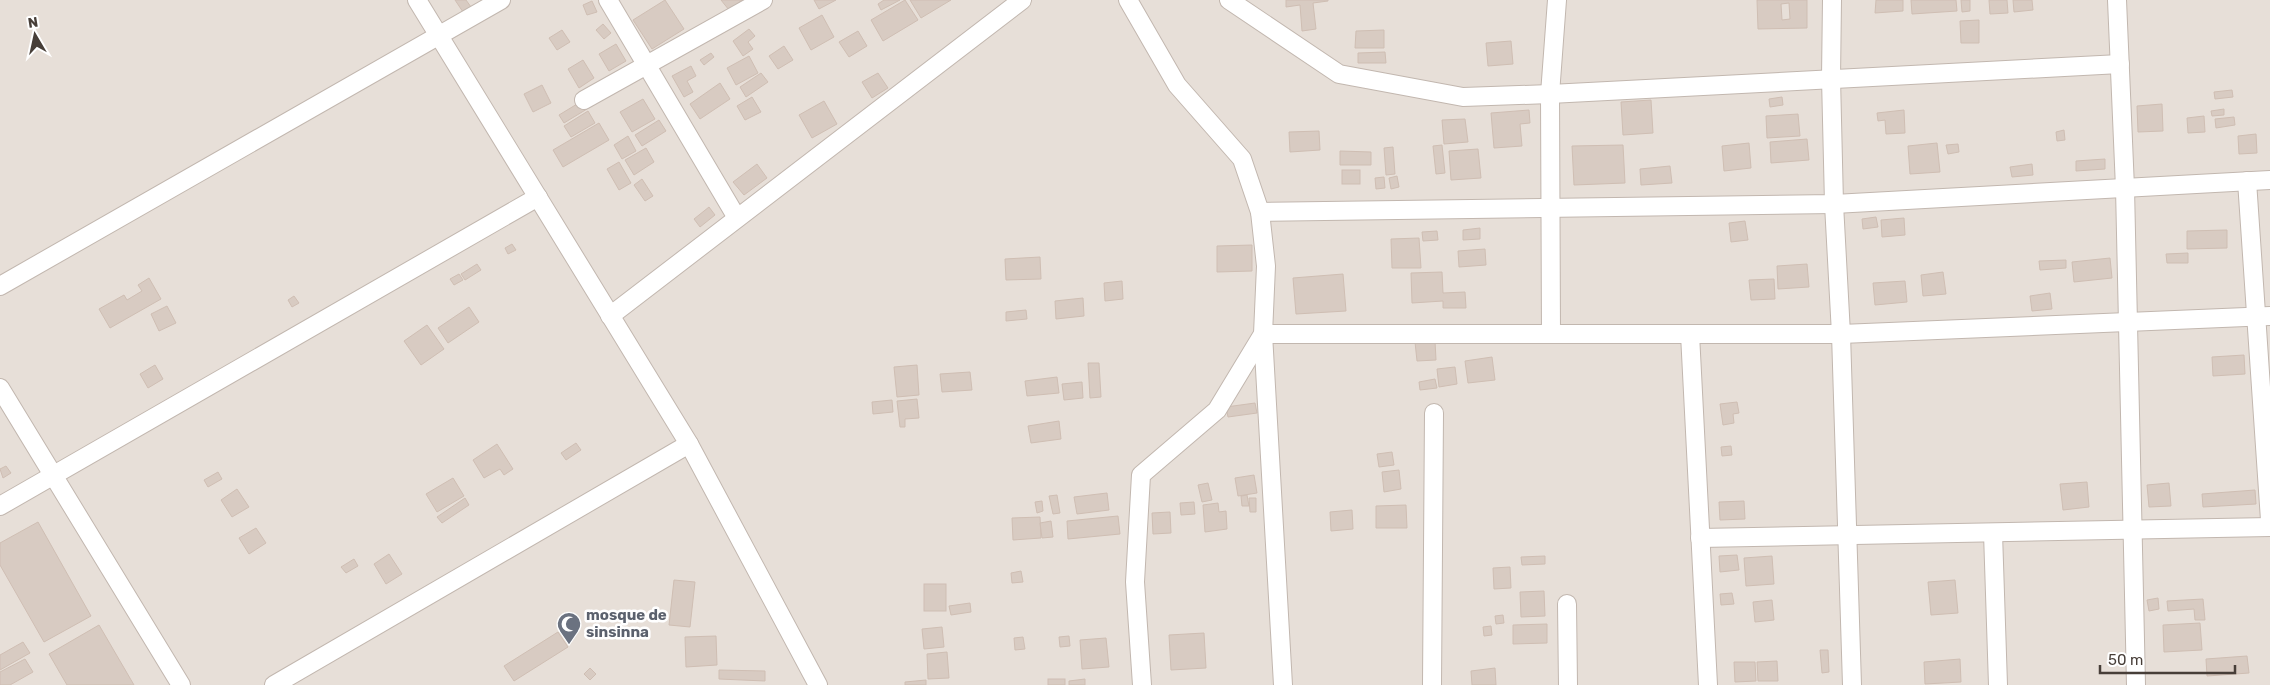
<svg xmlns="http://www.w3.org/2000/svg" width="2270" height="685" viewBox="0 0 2270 685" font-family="Rubik,sans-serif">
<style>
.residential{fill:#e7dfd8}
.building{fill:#d8cbc2;stroke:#cfbeb3;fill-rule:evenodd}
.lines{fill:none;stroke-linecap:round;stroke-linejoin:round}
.street-casing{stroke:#c2b7af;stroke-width:20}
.street{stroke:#fff;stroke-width:18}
.labels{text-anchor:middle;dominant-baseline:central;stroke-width:5;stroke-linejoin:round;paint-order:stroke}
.worship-label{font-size:15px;font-weight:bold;fill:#5b616d;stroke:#fff;text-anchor:start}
</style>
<rect width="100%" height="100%" fill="#f4eee9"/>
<rect class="residential" x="0" y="0" width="2270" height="685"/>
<g class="building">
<path d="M455,0H466L471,7L463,12Z"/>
<path d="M665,0L684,29L652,49L633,20Z"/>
<path d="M721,0H742L729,10Z"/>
<path d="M814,0H836L819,9Z"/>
<path d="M884,0H900L881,10L878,4Z"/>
<path d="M905,0L918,20L883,41L871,20Z"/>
<path d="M910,0H951L921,18Z"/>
<path d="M1286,0H1328V1L1313,3L1316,29L1302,31L1300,5L1286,7Z"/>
<path d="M1757,0H1807V28L1758,29ZM1789,3L1790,19L1782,20L1781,4Z"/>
<path d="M1876,0H1903V11L1875,13Z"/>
<path d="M1911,0H1956L1957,11L1912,14Z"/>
<path d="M1961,0H1970V11L1962,12Z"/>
<path d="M1989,0H2007L2008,13L1990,14Z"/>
<path d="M2013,0H2032L2033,10L2014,12Z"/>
<path d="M592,1L597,12L587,15L583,5Z"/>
<path d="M822,15L834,37L811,50L799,28Z"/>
<path d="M1979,20V43H1961L1960,21Z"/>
<path d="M603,24L611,33L604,39L596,30Z"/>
<path d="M749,29L755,36L748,42L753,49L743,56L733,41Z"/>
<path d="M562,30L570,42L557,50L549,38Z"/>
<path d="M1384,30V48H1355L1356,31Z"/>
<path d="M858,31L867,46L849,57L839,42Z"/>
<path d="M1511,41L1513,64L1488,66L1486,43Z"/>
<path d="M616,44L626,61L609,71L599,54Z"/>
<path d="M784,46L793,60L778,69L769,56Z"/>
<path d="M1385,52L1386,63H1358V53Z"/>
<path d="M711,53L714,57L704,65L700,60Z"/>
<path d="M749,56L758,73L736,85L727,68Z"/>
<path d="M583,60L594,78L579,88L568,69Z"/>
<path d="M691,66L696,76L687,81L693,92L684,97L672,76Z"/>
<path d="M761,73L768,82L746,97L740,87Z"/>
<path d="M878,73L888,88L872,98L862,82Z"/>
<path d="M720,83L730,99L700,119L690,104Z"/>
<path d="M542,85L551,103L533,112L524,94Z"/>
<path d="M2232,90L2233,97L2215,99L2214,92Z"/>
<path d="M752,97L761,112L745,120L737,106Z"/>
<path d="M1782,97L1783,105L1770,107L1769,99Z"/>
<path d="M643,99L655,119L632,132L620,112Z"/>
<path d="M1651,100L1653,133L1623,135L1621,102Z"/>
<path d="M582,101L587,109L564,123L559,115Z"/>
<path d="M824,101L837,124L812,138L799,115Z"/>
<path d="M2162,104L2163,131L2138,132L2137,106Z"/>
<path d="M2224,109V115L2212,116L2211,111Z"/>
<path d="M1529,110L1530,123L1520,124L1522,146L1494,148L1491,113Z"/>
<path d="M1904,110L1905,133L1886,134L1885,120L1878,121L1877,113Z"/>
<path d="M588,111L595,123L571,137L564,126Z"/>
<path d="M1798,114L1800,136L1767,138L1766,116Z"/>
<path d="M2204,116L2205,132L2188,133L2187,118Z"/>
<path d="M2234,117L2235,125L2216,128L2215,119Z"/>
<path d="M1465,119L1468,142L1444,144L1442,120Z"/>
<path d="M659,120L666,131L642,146L635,135Z"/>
<path d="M599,123L609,140L563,167L553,150Z"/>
<path d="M2064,130L2065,140L2057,141L2056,132Z"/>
<path d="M1319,131L1320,150L1290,152L1289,132Z"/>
<path d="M2256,134L2257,153L2239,154L2238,136Z"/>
<path d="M628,136L636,151L622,159L614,145Z"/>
<path d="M1807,139L1809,160L1771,163L1770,142Z"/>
<path d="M1749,143L1751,168L1724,171L1722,146Z"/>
<path d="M1937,143L1940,172L1910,174L1908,146Z"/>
<path d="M1958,144L1959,152L1948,154L1946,145Z"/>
<path d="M1442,145L1445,173L1436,174L1433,146Z"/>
<path d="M1623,145L1625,183L1574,185L1572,146Z"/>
<path d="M1393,147L1395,174L1386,175L1384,148Z"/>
<path d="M646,148L654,162L634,175L625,160Z"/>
<path d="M1478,149L1481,178L1451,180L1449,151Z"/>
<path d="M1340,151L1371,152V165H1340Z"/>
<path d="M2105,159V169L2076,171V161Z"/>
<path d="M619,162L631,183L619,190L607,169Z"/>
<path d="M757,164L767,178L744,195L733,182Z"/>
<path d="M2032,164L2033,175L2012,177L2010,167Z"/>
<path d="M1670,166L1672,183L1641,185L1640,169Z"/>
<rect x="1342" y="170" width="18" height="14"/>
<path d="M1397,176L1399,187L1391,189L1389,178Z"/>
<path d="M1384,177L1385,188L1376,189L1375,178Z"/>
<path d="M642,179L653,196L645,201L634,185Z"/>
<path d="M709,207L715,215L700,227L694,219Z"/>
<path d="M1876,217L1878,227L1863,229L1862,219Z"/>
<path d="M1904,218L1905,235L1882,237L1881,220Z"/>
<path d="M1745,221L1748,240L1731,242L1729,223Z"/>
<path d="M1480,228V239L1463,240V230Z"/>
<path d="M2227,230V248L2187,249V231Z"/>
<path d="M1437,231L1438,240L1423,241L1422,232Z"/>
<path d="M1419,238L1421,268H1392L1391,239Z"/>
<path d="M512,244L516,250L508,254L505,248Z"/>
<path d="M1252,245V271L1217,272V246Z"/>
<path d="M1485,249L1486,265L1459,267L1458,251Z"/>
<path d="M2188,253V263H2167L2166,254Z"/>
<path d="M1040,257L1041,279L1006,280L1005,259Z"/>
<path d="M2110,258L2112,278L2074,282L2072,262Z"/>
<path d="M2066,260V268L2040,270L2039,261Z"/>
<path d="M477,264L481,270L465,280L461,274Z"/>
<path d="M1807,264L1809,287L1778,289L1777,266Z"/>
<path d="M1442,272L1443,293L1465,292L1466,308H1443V301L1412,303L1411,273Z"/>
<path d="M1943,272L1946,294L1923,296L1921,275Z"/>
<path d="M459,274L463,280L454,285L450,279Z"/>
<path d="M1343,274L1346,311L1296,314L1293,278Z"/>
<path d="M149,278L161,299L110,328L99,309L124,295L127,300L142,291L138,285Z"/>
<path d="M1774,279L1775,299L1751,300L1749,280Z"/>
<path d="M1122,281L1123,299L1105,301L1104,283Z"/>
<path d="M1905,281L1907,302L1875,305L1873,283Z"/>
<path d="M2050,293L2052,309L2032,311L2030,296Z"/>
<path d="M294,296L299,303L292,307L288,300Z"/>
<path d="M1083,298L1084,316L1056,319L1055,301Z"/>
<path d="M167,306L176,323L159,331L151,314Z"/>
<path d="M469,307L479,322L448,343L438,328Z"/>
<path d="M1026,310L1027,319L1006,321V312Z"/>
<path d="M427,325L444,349L421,365L404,341Z"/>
<path d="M1435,341L1436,360L1417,361L1415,342Z"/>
<path d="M2244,355L2245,374L2213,376L2212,357Z"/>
<path d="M1492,357L1495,380L1468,383L1465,361Z"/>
<path d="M1088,363H1099L1101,397L1090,398Z"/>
<path d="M155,365L163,379L148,388L140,374Z"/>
<path d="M917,365L919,395L897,397L894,367Z"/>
<path d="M1455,367L1457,384L1439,387L1437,369Z"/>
<path d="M970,372L972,390L942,392L940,374Z"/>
<path d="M1057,377L1059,393L1027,396L1025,381Z"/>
<path d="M1435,379L1437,388L1420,390L1419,382Z"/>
<path d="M1082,382L1083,398L1064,400L1062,384Z"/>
<path d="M917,399L919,418L905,419V427H900L897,401Z"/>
<path d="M892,400L893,412L873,414L872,402Z"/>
<path d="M1737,402L1739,413L1733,414L1734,423L1723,425L1720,404Z"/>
<path d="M1255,403L1257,413L1228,417L1226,407Z"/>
<path d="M1059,421L1061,439L1031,443L1028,426Z"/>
<path d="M576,443L581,450L566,460L561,453Z"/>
<path d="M497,444L513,469L504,475L500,469L484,478L473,460Z"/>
<path d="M1731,446L1732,455L1722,456L1721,447Z"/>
<path d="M1392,452L1394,465L1379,467L1377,454Z"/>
<path d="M6,466L11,473L3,478L0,469Z"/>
<path d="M1399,470L1401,489L1384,492L1382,472Z"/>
<path d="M218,472L222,479L208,487L204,480Z"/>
<path d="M1254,475L1257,493L1238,496L1235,478Z"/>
<path d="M453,478L464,496L437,512L426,494Z"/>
<path d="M2087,482L2089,507L2063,510L2060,484Z"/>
<path d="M1208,483L1212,500L1202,502L1198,485Z"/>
<path d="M2169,483L2171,506L2149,507L2147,485Z"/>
<path d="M237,489L249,507L232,517L221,500Z"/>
<path d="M2255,490L2256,504L2203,507L2202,494Z"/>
<path d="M1107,493L1109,510L1077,514L1074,497Z"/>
<path d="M1057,495L1060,513L1053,514L1049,496Z"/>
<path d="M1247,495L1249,506H1242L1241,496Z"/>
<path d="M465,498L469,505L442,523L437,517Z"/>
<path d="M1249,498H1256V512H1250Z"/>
<path d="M1042,501L1043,511L1037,513L1035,502Z"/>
<path d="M1744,501L1745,519L1720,520L1719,502Z"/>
<path d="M1194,502L1195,514L1181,515L1180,503Z"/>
<path d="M1218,503L1219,512L1226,511L1227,529L1205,532L1203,505Z"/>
<path d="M1406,505L1407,528H1376V506Z"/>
<path d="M1352,510L1353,529L1331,531L1330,512Z"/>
<path d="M1170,512L1171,533L1153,534L1152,513Z"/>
<path d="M1118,516L1120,534L1068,539L1067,521Z"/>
<path d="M1040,517L1041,538L1013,540L1012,518Z"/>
<path d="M1051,521L1053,537L1042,538L1040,523Z"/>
<path d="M38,522L91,616L44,642L0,565V543Z"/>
<path d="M256,528L266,543L249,554L239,538Z"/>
<path d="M389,554L402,574L386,584L374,564Z"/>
<path d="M1737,555L1739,570L1720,572L1719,556Z"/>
<path d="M1545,556V564L1522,565L1521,557Z"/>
<path d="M1772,556L1774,584L1746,586L1744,558Z"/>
<path d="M354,559L358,566L346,573L341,567Z"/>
<path d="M1510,567L1511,588L1494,589L1493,568Z"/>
<path d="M1021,571L1023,582L1012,583L1011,573Z"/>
<path d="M674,580L695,582L690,627L669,625Z"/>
<path d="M1955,580L1958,613L1931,615L1928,582Z"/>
<rect x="924" y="584" width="22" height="27"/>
<path d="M1544,591L1545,616L1521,617L1520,592Z"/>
<path d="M1732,593L1734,604L1721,605L1720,594Z"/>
<path d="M2158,598L2159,609L2149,611L2147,600Z"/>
<path d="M2203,599L2205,620H2195L2194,609L2168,611L2167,601Z"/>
<path d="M1772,600L1774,620L1755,622L1753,602Z"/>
<path d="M970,603L971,612L951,615L949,606Z"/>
<path d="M1503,615L1504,623L1496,624L1495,616Z"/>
<path d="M2200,623L2202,650L2164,652L2163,625Z"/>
<path d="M1547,624V643L1513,644V625Z"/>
<path d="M99,625L134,685H67L49,654Z"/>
<path d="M1491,626L1492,635L1484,636L1483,627Z"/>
<path d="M942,627L944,647L924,649L922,629Z"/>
<path d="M558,632L568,647L514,681L504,666Z"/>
<path d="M1204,633L1206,668L1171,670L1169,635Z"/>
<path d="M716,636L717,665L686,667L685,637Z"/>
<path d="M1069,636L1070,646L1060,647L1059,637Z"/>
<path d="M1023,637L1025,649L1015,650L1014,638Z"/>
<path d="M1106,638L1109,667L1082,669L1080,640Z"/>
<path d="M23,642L30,653L0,670V655Z"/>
<path d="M1820,650H1828L1829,672L1822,673Z"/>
<path d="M947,652L949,678L928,679L927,654Z"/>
<path d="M2247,656L2249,673L2207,676L2206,659Z"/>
<path d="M25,659L33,672L10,685H0V672Z"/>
<path d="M1960,659L1961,682L1925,684L1924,662Z"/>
<path d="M1777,661L1778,681H1758L1757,662Z"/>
<path d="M1734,662H1755L1756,681L1735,682Z"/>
<path d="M590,668L596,674L590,680L584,674Z"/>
<path d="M1495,668L1496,685H1472L1471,671Z"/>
<path d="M719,670L765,671V681L719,679Z"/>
<rect x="1048" y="679" width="17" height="6"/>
<path d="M1085,679V685H1069V681Z"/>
<path d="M926,680V685H905V682Z"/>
</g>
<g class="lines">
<g class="street-casing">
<g id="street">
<path d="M417,0L689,444L818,685"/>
<path d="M608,0L737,218"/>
<path d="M1128,0L1177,85L1242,159L1260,212L1266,266L1263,334L1217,410L1141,475L1135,582L1142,685"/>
<path d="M1229,0L1339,74L1463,97L1550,94L2120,64"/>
<path d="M1832,0L1831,78L1834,204L1841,334L1852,685"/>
<path d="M2117,0L2125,188L2136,685"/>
<path d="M584,100L763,0"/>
<path d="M2247,181L2270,520"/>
<path d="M1260,212L1834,204L2270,180"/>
<path d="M0,286L501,0"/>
<path d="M610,316L1022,0"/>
<path d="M1551,334L1550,94L1557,0"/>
<path d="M1690,334L1708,685"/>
<path d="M0,388L181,685"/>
<path d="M0,506L538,197"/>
<path d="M1993,533L1998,685"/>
<path d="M1700,538L2270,527"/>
<path d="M1567,604L1568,685"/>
<path d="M274,685L689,444"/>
<path d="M1283,685L1263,334H1841L2270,316"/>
<path d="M1432,685L1434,413"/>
</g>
</g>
<use href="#street" class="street"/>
</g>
<defs>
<g id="mosque-pin" transform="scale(1.25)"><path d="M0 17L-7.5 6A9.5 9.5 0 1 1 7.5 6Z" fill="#6b7280" stroke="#fff"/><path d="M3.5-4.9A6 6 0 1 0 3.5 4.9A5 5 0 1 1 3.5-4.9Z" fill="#fff"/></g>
</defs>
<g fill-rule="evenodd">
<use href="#mosque-pin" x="569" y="624"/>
</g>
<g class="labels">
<g class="worship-label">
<text x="586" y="615">mosque de<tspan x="586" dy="17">sinsinna</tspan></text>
</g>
</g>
<g transform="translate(35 35) rotate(351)" stroke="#ffffff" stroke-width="4" paint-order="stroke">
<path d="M0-4L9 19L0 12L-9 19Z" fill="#473e38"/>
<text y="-8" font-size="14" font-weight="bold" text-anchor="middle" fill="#473e38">N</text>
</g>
<path d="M2100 665v8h135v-8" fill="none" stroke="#473e38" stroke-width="2.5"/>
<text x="2108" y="665" font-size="15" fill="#473e38" stroke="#ffffff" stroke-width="4" paint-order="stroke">50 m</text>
</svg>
